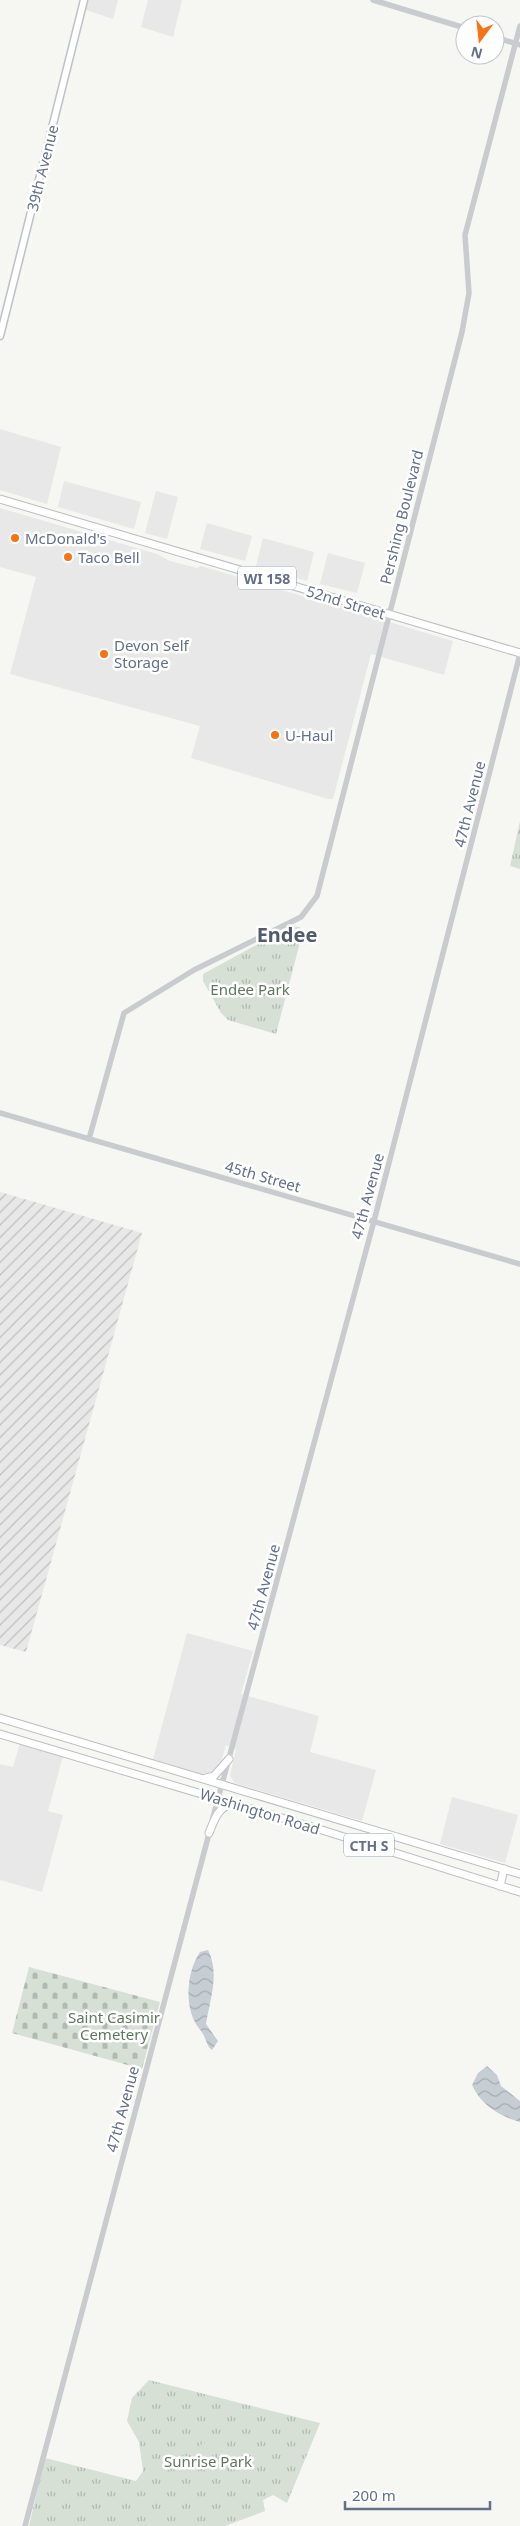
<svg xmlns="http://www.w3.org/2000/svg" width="520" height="2526" viewBox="0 0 520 2526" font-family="'Noto Sans',sans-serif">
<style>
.built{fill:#e7e8e7}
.industrial{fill:url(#industrial-furrows)}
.cemetery{fill:url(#cemetery-stones)}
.park{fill:url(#park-tufts)}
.pitch{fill:#d6e0d4}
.water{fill:url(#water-waves)}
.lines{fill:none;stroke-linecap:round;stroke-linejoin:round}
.secondary-casing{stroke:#bdc0c6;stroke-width:9}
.primary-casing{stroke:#bbbec2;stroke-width:9}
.tertiary{stroke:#c9cbcf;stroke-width:5.5}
.secondary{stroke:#fff;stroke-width:6}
.primary{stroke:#fff;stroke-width:7}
.poi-dot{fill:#f67414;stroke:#fff;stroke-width:2}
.labels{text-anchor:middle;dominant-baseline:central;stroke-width:5;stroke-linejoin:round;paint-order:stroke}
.shield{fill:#fff;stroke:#929bac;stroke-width:1}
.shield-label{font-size:14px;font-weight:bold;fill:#637088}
.street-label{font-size:15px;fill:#637088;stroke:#fff}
.poi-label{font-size:15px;fill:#637088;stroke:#fff;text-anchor:start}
.park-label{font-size:15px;fill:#5e795e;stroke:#fff}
.district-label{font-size:20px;font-weight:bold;fill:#515b6c;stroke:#fff}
</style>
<defs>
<pattern id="industrial-furrows" width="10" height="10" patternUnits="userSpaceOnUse" patternTransform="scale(1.25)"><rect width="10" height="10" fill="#e7e8e7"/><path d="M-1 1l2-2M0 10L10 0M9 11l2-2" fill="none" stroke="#bfc0c1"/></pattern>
<pattern id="cemetery-stones" width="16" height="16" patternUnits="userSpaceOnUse" patternTransform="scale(1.25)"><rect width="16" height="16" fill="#d6e0d4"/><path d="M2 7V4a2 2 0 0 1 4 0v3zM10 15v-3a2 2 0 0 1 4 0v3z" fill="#b1bab2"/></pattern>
<pattern id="park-tufts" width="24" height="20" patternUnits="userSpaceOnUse" patternTransform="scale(1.25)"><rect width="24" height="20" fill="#d6e0d4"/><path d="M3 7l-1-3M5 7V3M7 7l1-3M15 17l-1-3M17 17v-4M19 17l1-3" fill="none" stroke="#b1bab2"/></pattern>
<pattern id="water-waves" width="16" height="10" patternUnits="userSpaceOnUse" patternTransform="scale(1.25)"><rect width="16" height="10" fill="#c6ced4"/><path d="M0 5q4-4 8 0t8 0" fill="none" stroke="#a4acb2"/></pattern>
</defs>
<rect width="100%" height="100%" fill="#f6f7f3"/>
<g class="built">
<path d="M84,0H118L113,19L83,9Z"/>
<path d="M148,0H182L173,37L141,27Z"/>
<path d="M0,429L61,447L47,504L0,490Z"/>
<path d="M64,481L141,502L134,529L58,507Z"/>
<path d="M156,491L178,497L167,539L145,533Z"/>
<path d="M0,508L157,554L170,561L197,568L201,566L453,641L444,675L371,654L333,799H328L191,758L200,726L10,674L36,577L0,567Z"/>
<path d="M207,523L252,536L245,561L200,549Z"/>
<path d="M263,538L314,552L307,581L256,566Z"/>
<path d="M328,553L365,563L357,593L320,584Z"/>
<path d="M187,1633L253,1651L241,1694L319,1716L310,1752L376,1770L362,1821L235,1783L230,1776L236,1749L226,1745L220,1765L214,1774H200L153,1759Z"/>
<path d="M20,1743L63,1756L48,1811L63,1815L42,1892L0,1880V1764L13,1767Z"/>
<path d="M452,1797L518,1815L505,1863L440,1844Z"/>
</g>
<path class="industrial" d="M0,1192L142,1233L26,1652L0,1645Z"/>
<path class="cemetery" d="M29,1967L160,2002L142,2069L12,2033Z"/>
<g class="park">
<path d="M520,821V869L510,866Z"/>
<path d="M291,926L300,927L302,935L276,1034L228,1020L221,1013L203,981V974Z"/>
<path d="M149,2380L320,2423L287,2503L273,2495L263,2500L265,2511L225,2526H29L45,2458L136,2481L143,2471L139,2442L127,2421L132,2398Z"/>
</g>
<path class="pitch" d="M207,2442L213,2455L200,2461L194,2448Z"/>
<g class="water">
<path d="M208,1950C220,1974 210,1999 206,2024L218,2041L212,2050C206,2045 207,2041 203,2034C201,2030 198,2028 196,2024C184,2004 187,1971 200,1952Z"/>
<path d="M487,2066L497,2075L501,2086L520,2101V2122C499,2116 481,2105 472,2085L478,2073Z"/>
</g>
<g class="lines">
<g class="secondary-casing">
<path id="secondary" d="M0,336L84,0"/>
</g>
<g class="primary-casing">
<g id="primary">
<path d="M0,499L520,653"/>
<path d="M0,1718L520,1874"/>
<path d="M0,1734L309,1826L520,1892"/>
<path d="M206,1778L214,1776L229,1759"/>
<path d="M209,1833C214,1821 218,1806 233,1804"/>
<path d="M500,1886L504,1869"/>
</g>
</g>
<g class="tertiary">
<path d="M373,0L465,28"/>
<path d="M495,37L520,45"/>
<path d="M0,1113L520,1264"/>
<path d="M89,1139L124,1013L194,970L301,917L317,896L462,332L469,293L465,235L520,26"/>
<path d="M212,1821L374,1221L520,654"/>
<path d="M25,2526L210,1830"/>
</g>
<use href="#secondary" class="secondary"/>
<use href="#primary" class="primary"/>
</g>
<g class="poi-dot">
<circle cx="15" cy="538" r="5"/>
<circle cx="68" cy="557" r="5"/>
<circle cx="104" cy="654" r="5"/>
<circle cx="275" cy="735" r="5"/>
</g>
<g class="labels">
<g class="shield">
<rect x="238" y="566.5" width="58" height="23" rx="4"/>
<rect x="344" y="1833.5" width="50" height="23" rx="4"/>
</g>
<g class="shield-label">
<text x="267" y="578">WI 158</text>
<text x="369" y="1845">CTH S</text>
</g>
<g class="street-label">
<text transform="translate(42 168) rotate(-76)">39th Avenue</text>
<text transform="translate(401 517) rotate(-76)">Pershing Boulevard</text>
<text transform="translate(346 602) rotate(17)">52nd Street</text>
<text transform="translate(469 804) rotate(-76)">47th Avenue</text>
<text transform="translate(263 1176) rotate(16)">45th Street</text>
<text transform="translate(367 1196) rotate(-75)">47th Avenue</text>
<text transform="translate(263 1587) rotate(-75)">47th Avenue</text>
<text transform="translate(260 1811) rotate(17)">Washington Road</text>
<text transform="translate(122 2109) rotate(-75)">47th Avenue</text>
</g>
<g class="poi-label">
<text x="25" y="538">McDonald's</text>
<text x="78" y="557">Taco Bell</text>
<text x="114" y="645">Devon Self<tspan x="114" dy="17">Storage</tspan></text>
<text x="285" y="735">U-Haul</text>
</g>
<g class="park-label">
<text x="250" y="989">Endee Park</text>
<text x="114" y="2017">Saint Casimir<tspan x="114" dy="17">Cemetery</tspan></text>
<text x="208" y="2461">Sunrise Park</text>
</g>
<g class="district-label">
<text x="287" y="934">Endee</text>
</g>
</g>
<g transform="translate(480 40) rotate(195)"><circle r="24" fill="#ffffff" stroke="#c1c6cf"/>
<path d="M0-4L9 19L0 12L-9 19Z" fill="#f67414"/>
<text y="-8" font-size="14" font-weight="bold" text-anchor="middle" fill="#637088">N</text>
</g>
<path d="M345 2501v8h145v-8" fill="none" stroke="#637088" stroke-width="2.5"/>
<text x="352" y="2501" font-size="15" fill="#637088" stroke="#ffffff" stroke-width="4" paint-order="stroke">200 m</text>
</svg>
